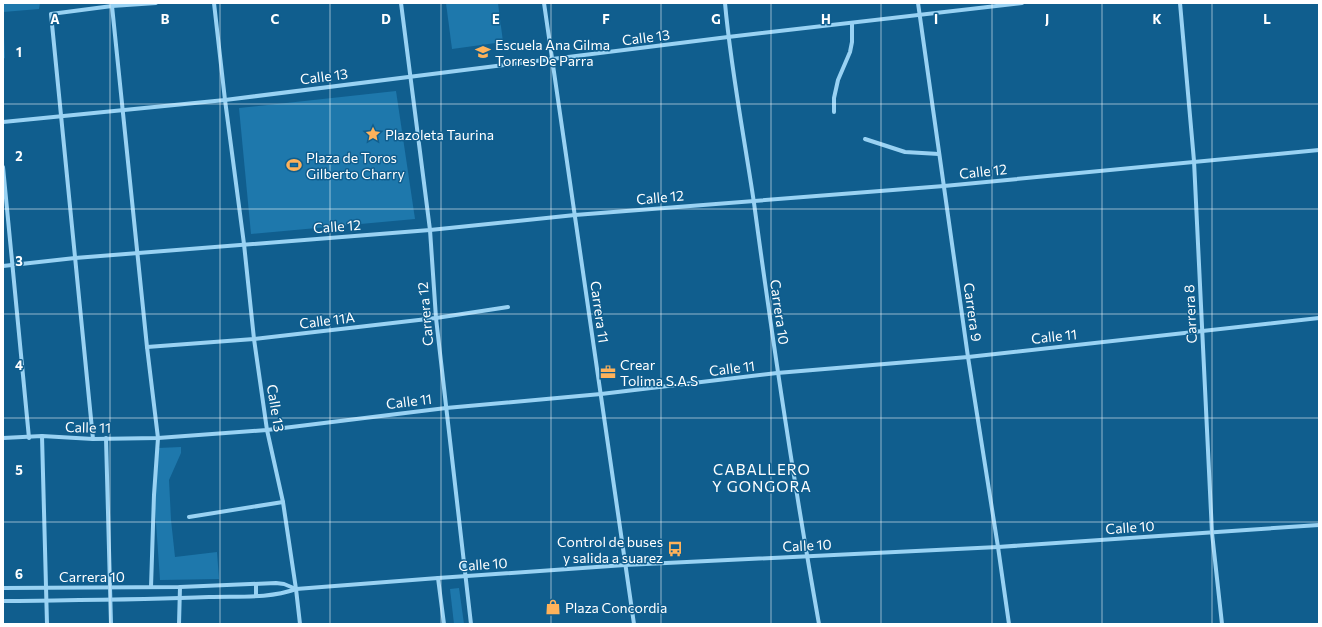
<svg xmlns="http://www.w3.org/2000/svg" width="1322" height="627" viewBox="0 0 1322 627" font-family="Commissioner,sans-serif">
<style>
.green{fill:#1e78ac}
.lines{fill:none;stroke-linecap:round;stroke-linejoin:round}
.street{stroke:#99d2f3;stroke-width:4}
.grid{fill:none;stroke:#fff;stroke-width:1;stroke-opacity:0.55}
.labels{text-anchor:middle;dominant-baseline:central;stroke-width:3;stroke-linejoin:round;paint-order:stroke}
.street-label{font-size:14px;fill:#fff;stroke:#105e8e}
.poi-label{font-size:14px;fill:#fff;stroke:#105e8e;text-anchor:start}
.neighbourhood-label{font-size:15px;letter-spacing:1px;fill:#fff;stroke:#105e8e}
.grid-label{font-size:13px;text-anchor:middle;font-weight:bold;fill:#fff;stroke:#105e8e;stroke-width:3;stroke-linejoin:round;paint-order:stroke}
</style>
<rect width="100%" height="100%" fill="#105e8e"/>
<g class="green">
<path d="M3,3H40L39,9L3,12L5,58L3,59Z"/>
<path d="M446,3H498L503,42L452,49Z"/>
<path d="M396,91L415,219L251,234L239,108Z"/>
<path d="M181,447V453L169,480L171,520L175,557L217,552L219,579L160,580L155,508L158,448Z"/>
<path d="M459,588L464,624H454L450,589Z"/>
</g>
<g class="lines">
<g class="street">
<path d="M214,3L225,100L244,244L254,339L267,430L283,502L296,589L300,624"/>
<path d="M401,3L430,230L436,318L471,624"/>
<path d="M544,3L634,624"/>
<path d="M725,3C731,70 744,136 754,203C773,344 794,484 819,624"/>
<path d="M918,3L968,357L998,547L1009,624"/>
<path d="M1180,3L1194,161L1212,533L1222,624"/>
<path d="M112,6L147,347L158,438L154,495L151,587"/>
<path d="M834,112V98L838,80L850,52L852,42V23"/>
<path d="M3,122L225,100L728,37L1022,3"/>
<path d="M865,139L905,152L939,154"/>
<path d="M3,167L29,438"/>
<path d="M3,266L75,258L430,230L575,215L944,186L1319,150"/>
<path d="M147,347L254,339L436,318L508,307"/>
<path d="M42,436L47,624"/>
<path d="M3,438L42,436L93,439L158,438L267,430L446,408L601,394L777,373L968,357L1319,318"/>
<path d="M106,438L111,624"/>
<path d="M93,439L51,14L112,6L156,3"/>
<path d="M189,517L283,502"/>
<path d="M438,578L444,624"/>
<path d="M256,585V596"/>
<path d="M3,588L180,587L276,583L284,584L296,589"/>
<path d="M3,601C72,600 140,600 209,597C238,596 269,599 296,589L438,578L625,565L998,547L1319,525"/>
<path d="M179,624L180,587"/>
</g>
</g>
<path class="grid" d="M110,3V624M220,3V624M330,3V624M441,3V624M551,3V624M661,3V624M771,3V624M881,3V624M992,3V624M1102,3V624M1212,3V624M3,104H1319M3,209H1319M3,314H1319M3,418H1319M3,522H1319"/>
<defs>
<g id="school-bare" transform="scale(1.2)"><path d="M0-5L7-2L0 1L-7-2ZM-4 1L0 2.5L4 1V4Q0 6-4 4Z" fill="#ffb25a" stroke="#105e8e" stroke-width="2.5" paint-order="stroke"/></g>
<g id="sight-bare" transform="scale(1.2)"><path d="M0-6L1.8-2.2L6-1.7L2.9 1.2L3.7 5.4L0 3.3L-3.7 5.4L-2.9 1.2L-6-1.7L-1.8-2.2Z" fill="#ffb25a" stroke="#105e8e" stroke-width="2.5" paint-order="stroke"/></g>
<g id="stadium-bare" transform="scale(1.2)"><path d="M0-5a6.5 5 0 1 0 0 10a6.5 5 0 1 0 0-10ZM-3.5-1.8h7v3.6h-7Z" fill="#ffb25a" stroke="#105e8e" stroke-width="2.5" paint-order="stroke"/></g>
<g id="office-bare" transform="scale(1.2)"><path d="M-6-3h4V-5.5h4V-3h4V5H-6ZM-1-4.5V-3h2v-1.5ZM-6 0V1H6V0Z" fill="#ffb25a" stroke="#105e8e" stroke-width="2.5" paint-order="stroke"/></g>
<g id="bus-bare" transform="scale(1.2)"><path d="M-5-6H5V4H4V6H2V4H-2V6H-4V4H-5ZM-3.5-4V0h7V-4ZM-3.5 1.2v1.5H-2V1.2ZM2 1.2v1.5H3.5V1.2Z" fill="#ffb25a" stroke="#105e8e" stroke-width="2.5" paint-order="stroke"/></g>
<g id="shop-bare" transform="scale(1.2)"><path d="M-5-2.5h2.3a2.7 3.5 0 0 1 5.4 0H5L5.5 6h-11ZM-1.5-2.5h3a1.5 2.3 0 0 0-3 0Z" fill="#ffb25a" stroke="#105e8e" stroke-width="2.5" paint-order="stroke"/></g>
</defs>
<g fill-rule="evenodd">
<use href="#school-bare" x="483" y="52"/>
<use href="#sight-bare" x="373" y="134"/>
<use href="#stadium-bare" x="294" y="165"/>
<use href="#office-bare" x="608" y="372"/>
<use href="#bus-bare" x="675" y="549"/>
<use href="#shop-bare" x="553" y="607"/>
</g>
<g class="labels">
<g class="street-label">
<text transform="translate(646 37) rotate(-7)">Calle 13</text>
<text transform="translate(324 76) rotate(-7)">Calle 13</text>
<text transform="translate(983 171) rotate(-6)">Calle 12</text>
<text transform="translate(660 197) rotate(-5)">Calle 12</text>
<text transform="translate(337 226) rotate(-4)">Calle 12</text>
<text transform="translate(600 312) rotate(82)">Carrera 11</text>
<text transform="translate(780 312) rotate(82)">Carrera 10</text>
<text transform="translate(973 312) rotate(82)">Carrera 9</text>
<text transform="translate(425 314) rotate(-95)">Carrera 12</text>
<text transform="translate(1190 314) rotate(-93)">Carrera 8</text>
<text transform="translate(327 320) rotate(-7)">Calle 11A</text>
<text transform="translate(1054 336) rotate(-6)">Calle 11</text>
<text transform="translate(732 368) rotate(-7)">Calle 11</text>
<text transform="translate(409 401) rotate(-7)">Calle 11</text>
<text transform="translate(276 408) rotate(81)">Calle 13</text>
<text transform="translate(88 427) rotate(1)">Calle 11</text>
<text transform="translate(1130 527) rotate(-4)">Calle 10</text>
<text transform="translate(807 545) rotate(-3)">Calle 10</text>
<text transform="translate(483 564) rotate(-4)">Calle 10</text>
<text x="92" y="576">Carrera 10</text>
</g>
<g class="poi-label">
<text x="495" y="44">Escuela Ana Gilma<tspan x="495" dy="16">Torres De Parra</tspan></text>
<text x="385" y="134">Plazoleta Taurina</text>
<text x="306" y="157">Plaza de Toros<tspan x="306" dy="16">Gilberto Charry</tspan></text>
<text x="620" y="364">Crear<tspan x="620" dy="16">Tolima S.A.S</tspan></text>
<text x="663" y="541" text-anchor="end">Control de buses<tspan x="663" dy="16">y salida a suarez</tspan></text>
<text x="565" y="607">Plaza Concordia</text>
</g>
<g class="neighbourhood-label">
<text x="762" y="469">CABALLERO<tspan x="762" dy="17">Y GONGORA</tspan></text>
</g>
</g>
<g class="grid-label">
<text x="55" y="24">A</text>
<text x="165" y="24">B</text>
<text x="275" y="24">C</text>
<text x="386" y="24">D</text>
<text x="496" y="24">E</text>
<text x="606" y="24">F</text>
<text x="716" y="24">G</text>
<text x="826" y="24">H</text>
<text x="936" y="24">I</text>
<text x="1047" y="24">J</text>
<text x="1157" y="24">K</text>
<text x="1267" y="24">L</text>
<text x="19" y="57">1</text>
<text x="19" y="161">2</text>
<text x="19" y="266">3</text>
<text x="19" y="370">4</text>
<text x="19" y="475">5</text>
<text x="19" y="579">6</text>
</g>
<rect width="1322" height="627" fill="none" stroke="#ffffff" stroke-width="8"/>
</svg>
